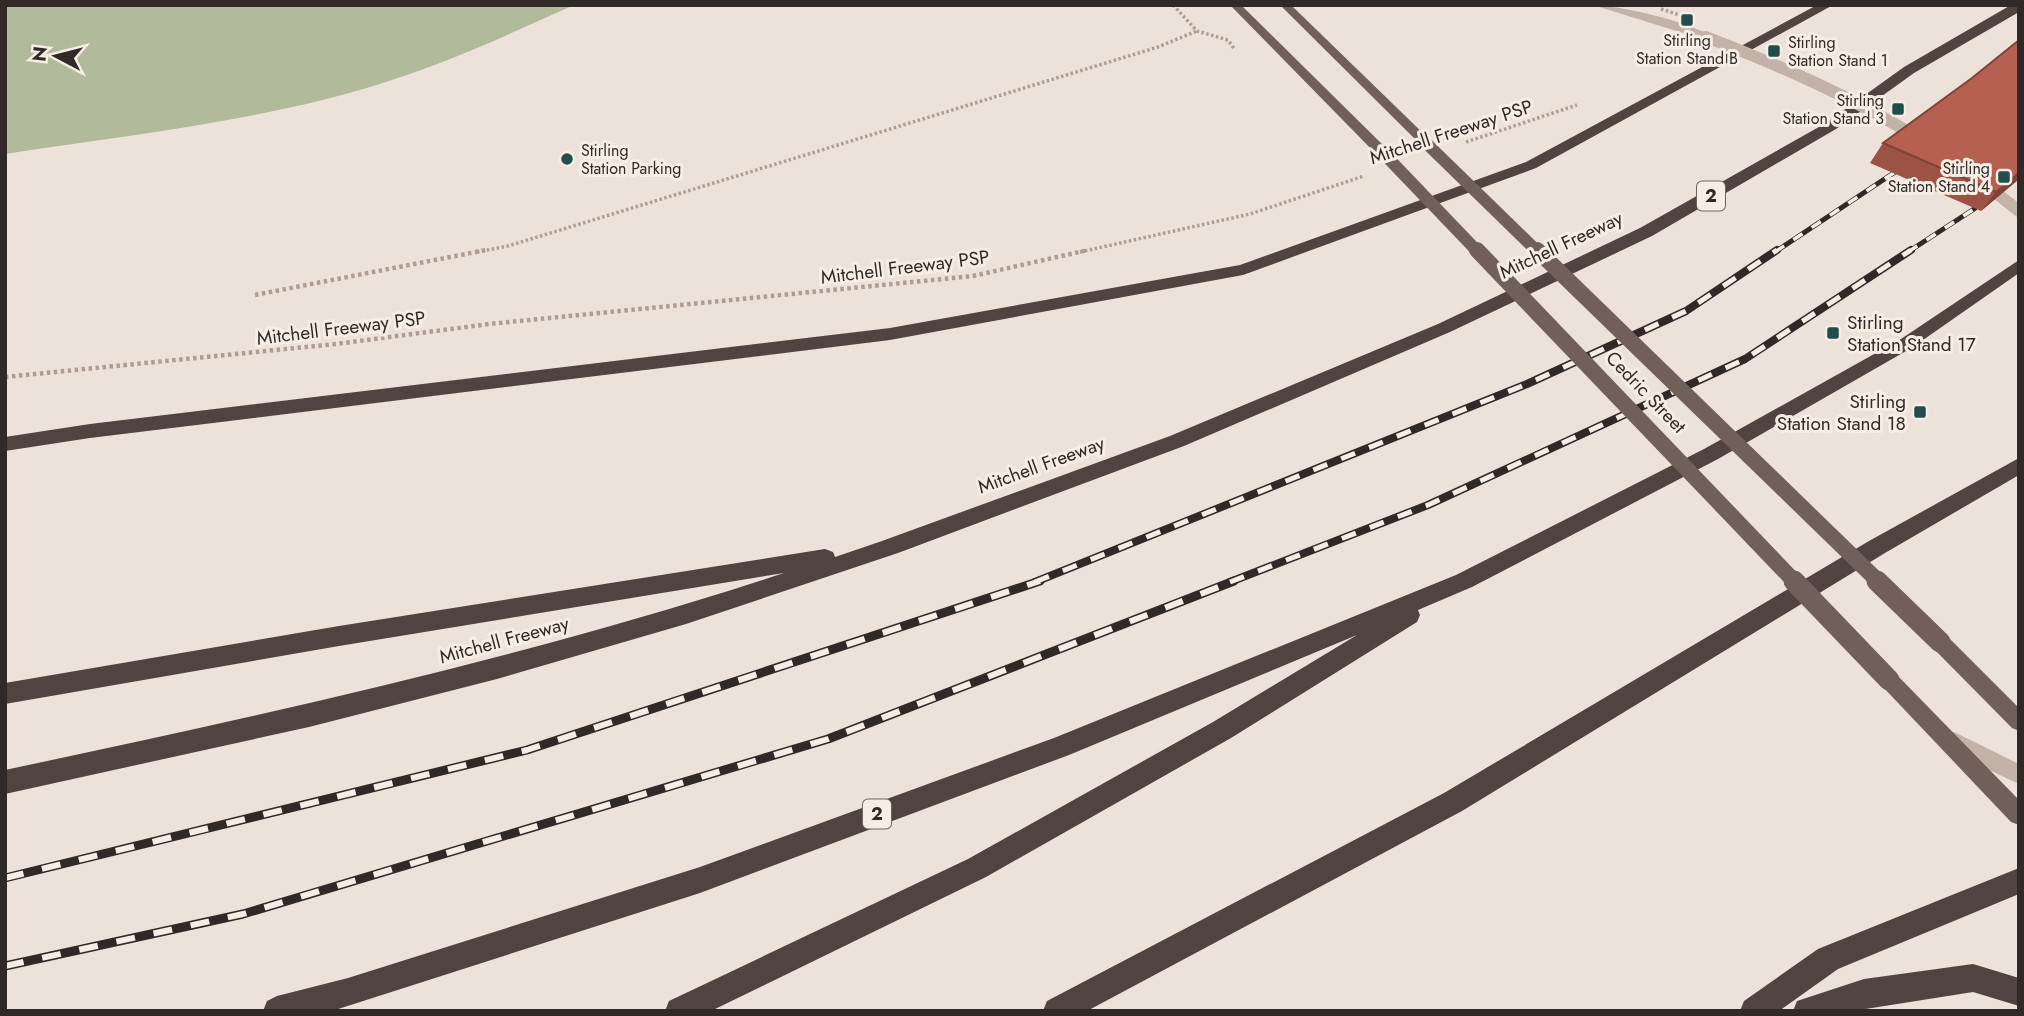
<svg xmlns="http://www.w3.org/2000/svg" width="2024" height="1016" viewBox="0 0 2024 1016" font-family="Jost,sans-serif">
<style>
.green{fill:#b2ba9c}
.lines{fill:none;stroke-linecap:round;stroke-linejoin:round}
.path-far1{stroke:#af9c92;stroke-width:3.5;stroke-dasharray:2.5 2.5;stroke-linecap:butt}
.path{stroke:#af9c92;stroke-width:4.5;stroke-dasharray:3.5 3.5;stroke-linecap:butt}
.service{fill:#c3b2a8;fill-rule:evenodd}
.primary{fill:#71605a;fill-rule:evenodd}
.motorway{fill:#51433f;fill-rule:evenodd}
.rail-far2-casing{stroke:#312927;stroke-width:5}
.rail-far1-casing{stroke:#312927;stroke-width:8}
.rail-casing{stroke:#312927;stroke-width:9}
.rail-far2{stroke:#f6ede5;stroke-width:3.5;stroke-dasharray:11;stroke-linecap:butt}
.rail-far1{stroke:#f6ede5;stroke-width:5;stroke-dasharray:15;stroke-linecap:butt}
.rail{stroke:#f6ede5;stroke-width:6;stroke-dasharray:19;stroke-linecap:butt}
.path-bridge{stroke:#af9c92;stroke-width:3.5;stroke-dasharray:2.5 2.5;stroke-linecap:butt}
.service-bridge{stroke:#c3b2a8;stroke-width:12}
.primary-bridge-far2{stroke:#71605a;stroke-width:12}
.primary-bridge-far1{stroke:#71605a;stroke-width:16}
.primary-bridge{stroke:#71605a;stroke-width:21}
.wall{fill:#9c5345}
.shaded-wall{fill:#7f4338}
.building{fill:#b56050;stroke:#7f4338;stroke-width:2}
.poi-dot{fill:#224d4c;stroke:#f6ede5;stroke-width:2.5}
.labels{text-anchor:middle;dominant-baseline:central;stroke-width:6;stroke-linejoin:round;paint-order:stroke}
.far-poi-label{font-size:16px;fill:#312927;stroke:#f6ede5;text-anchor:start}
.shield{fill:#f6ede5;stroke:#6c6460;stroke-width:2}
.shield-label{font-size:18px;font-weight:bold;fill:#312927}
.street-label{font-size:19px;fill:#312927;stroke:#f6ede5}
.poi-label{font-size:19px;fill:#312927;stroke:#f6ede5;text-anchor:start}
</style>
<rect width="100%" height="100%" fill="#ede2da"/>
<path class="green" d="M5,5H574C514,32 454,60 392,80C267,121 134,134 5,154Z"/>
<g class="lines">
<g class="path-far1">
<path d="M1173,5L1197,31L1228,40L1235,50"/>
<path d="M1466,142L1577,105"/>
<path d="M477,252L508,246L1158,47L1197,31"/>
<path d="M1080,252L1250,214L1364,176"/>
</g>
<g class="path">
<path d="M255,295L486,250"/>
<path d="M5,377L336,344L489,324L973,276L1088,250"/>
</g>
<g class="service">
<path d="M1593,5C1619,5 1691,22 1712,37L1702,39Z"/>
<path d="M1954,732L2019,764V784L1953,753L1944,741L1947,734Z"/>
</g>
<g class="primary">
<path d="M1230,5H1241L1391,153V159H1381Z"/>
<path d="M1280,5H1291L1428,138V144H1420Z"/>
<path d="M1940,634L1947,636L2019,708V731L2012,728L1933,648L1930,642L1933,636Z"/>
<path d="M1889,671L1896,674L2019,800V825L2011,822L1882,686L1879,680L1882,674Z"/>
</g>
<g class="motorway">
<path d="M1817,5H1833L1536,168L1243,275L890,340L90,438L5,451V437L90,424L890,328L1240,265L1526,162Z"/>
<path d="M2011,5H2019V12L1914,73L1836,129L1652,236L1450,332L1184,446L898,553L686,624L497,679L309,727L5,794V770C268,714 529,657 784,573L339,646L5,704V683L339,626L825,549L833,552L835,557L882,541L1170,436L1438,324L1640,228L1826,123L1904,67Z"/>
<path d="M2019,260V273L1913,347L1718,459L1472,587L1418,610L1420,615L1417,622L1231,738L986,877L711,1011H665L669,1001L968,859L1213,722L1357,635L1069,755L700,893L332,1011H263L267,1001L277,996L348,978L700,867L1054,738L1456,575L1704,449L1901,339Z"/>
<path d="M2019,458V475L1885,553L1462,811L1087,1011H1043L1047,1001L1444,793L1869,541Z"/>
<path d="M2019,868V894L1838,969L1779,1011H1740L1744,1001L1818,949Z"/>
<path d="M1973,964L2019,978V1006L1973,992L1853,1011H1793L1797,1001L1864,979Z"/>
</g>
<g class="rail-far2-casing">
<g id="rail-far2">
<path d="M1775,252L1910,162"/>
<path d="M1908,252L1974,209L2019,169"/>
</g>
</g>
<g class="rail-far1-casing">
<g id="rail-far1">
<path d="M1035,582L1527,384L1686,311L1777,250"/>
<path d="M1230,582L1428,505L1745,359L1911,250"/>
</g>
</g>
<g class="rail-casing">
<g id="rail">
<path d="M5,878L527,750L1040,581"/>
<path d="M5,966L243,914L828,739L1234,581"/>
</g>
</g>
<use href="#rail-far2" class="rail-far2"/>
<use href="#rail-far1" class="rail-far1"/>
<use href="#rail" class="rail"/>
<path class="path-bridge" d="M1661,9L1686,17"/>
<g class="service-bridge">
<path d="M1706,37C1781,66 1855,98 1923,141"/>
<path d="M1981,181L2019,211"/>
</g>
<g class="primary-bridge-far2">
<path d="M1424,141L1538,252"/>
<path d="M1386,156L1478,252"/>
</g>
<g class="primary-bridge-far1">
<path d="M1477,250L1795,582"/>
<path d="M1537,250L1879,582"/>
</g>
<g class="primary-bridge">
<path d="M1794,581L1889,680"/>
<path d="M1877,581L1940,642"/>
</g>
</g>
<path class="wall" d="M2019,40V179L1981,211L1870,163L1883,143L1972,78Z"/>
<path class="shaded-wall" d="M2019,173V179L1981,211L1996,192Z"/>
<path class="building" d="M2019,40V173L1996,192L1883,143L1972,78Z"/>
<g class="poi-dot">
<rect x="1680" y="13" width="14" height="14" rx="3.5"/>
<rect x="1767" y="44" width="14" height="14" rx="3.5"/>
<rect x="1891" y="102" width="14" height="14" rx="3.5"/>
<circle cx="567" cy="159" r="7"/>
<rect x="1997" y="170" width="14" height="14" rx="3.5"/>
<rect x="1826" y="326" width="14" height="14" rx="3.5"/>
<rect x="1913" y="405" width="14" height="14" rx="3.5"/>
</g>
<g class="labels">
<g class="far-poi-label">
<text x="1687" y="40" text-anchor="middle">Stirling<tspan x="1687" dy="18">Station Stand B</tspan></text>
<text x="1788" y="42">Stirling<tspan x="1788" dy="18">Station Stand 1</tspan></text>
<text x="1884" y="100" text-anchor="end">Stirling<tspan x="1884" dy="18">Station Stand 3</tspan></text>
<text x="581" y="150">Stirling<tspan x="581" dy="18">Station Parking</tspan></text>
<text x="1990" y="168" text-anchor="end">Stirling<tspan x="1990" dy="18">Station Stand 4</tspan></text>
</g>
<g class="shield">
<rect x="1697" y="181.5" width="28" height="29" rx="5"/>
<rect x="863" y="799.5" width="28" height="29" rx="5"/>
</g>
<g class="shield-label">
<text x="1711" y="196">2</text>
<text x="877" y="814">2</text>
</g>
<g class="street-label">
<text transform="translate(1451 132) rotate(-18)">Mitchell Freeway PSP</text>
<text transform="translate(1561 245) rotate(-25)">Mitchell Freeway</text>
<text transform="translate(905 267) rotate(-7)">Mitchell Freeway PSP</text>
<text transform="translate(341 328) rotate(-7)">Mitchell Freeway PSP</text>
<text transform="translate(1646 392) rotate(46)">Cedric Street</text>
<text transform="translate(1041 465) rotate(-20)">Mitchell Freeway</text>
<text transform="translate(504 640) rotate(-15)">Mitchell Freeway</text>
</g>
<g class="poi-label">
<text x="1847" y="322">Stirling<tspan x="1847" dy="22">Station Stand 17</tspan></text>
<text x="1906" y="401" text-anchor="end">Stirling<tspan x="1906" dy="22">Station Stand 18</tspan></text>
</g>
</g>
<rect width="2024" height="1016" fill="none" stroke="#312927" stroke-width="14"/>
<g transform="translate(56 56) rotate(277)" stroke="#f6ede5" stroke-width="5" paint-order="stroke">
<path d="M0-5L12 26L0 18L-12 26Z" fill="#312927"/>
<text y="-10" font-size="19" font-weight="bold" text-anchor="middle" fill="#312927">N</text>
</g>
</svg>
